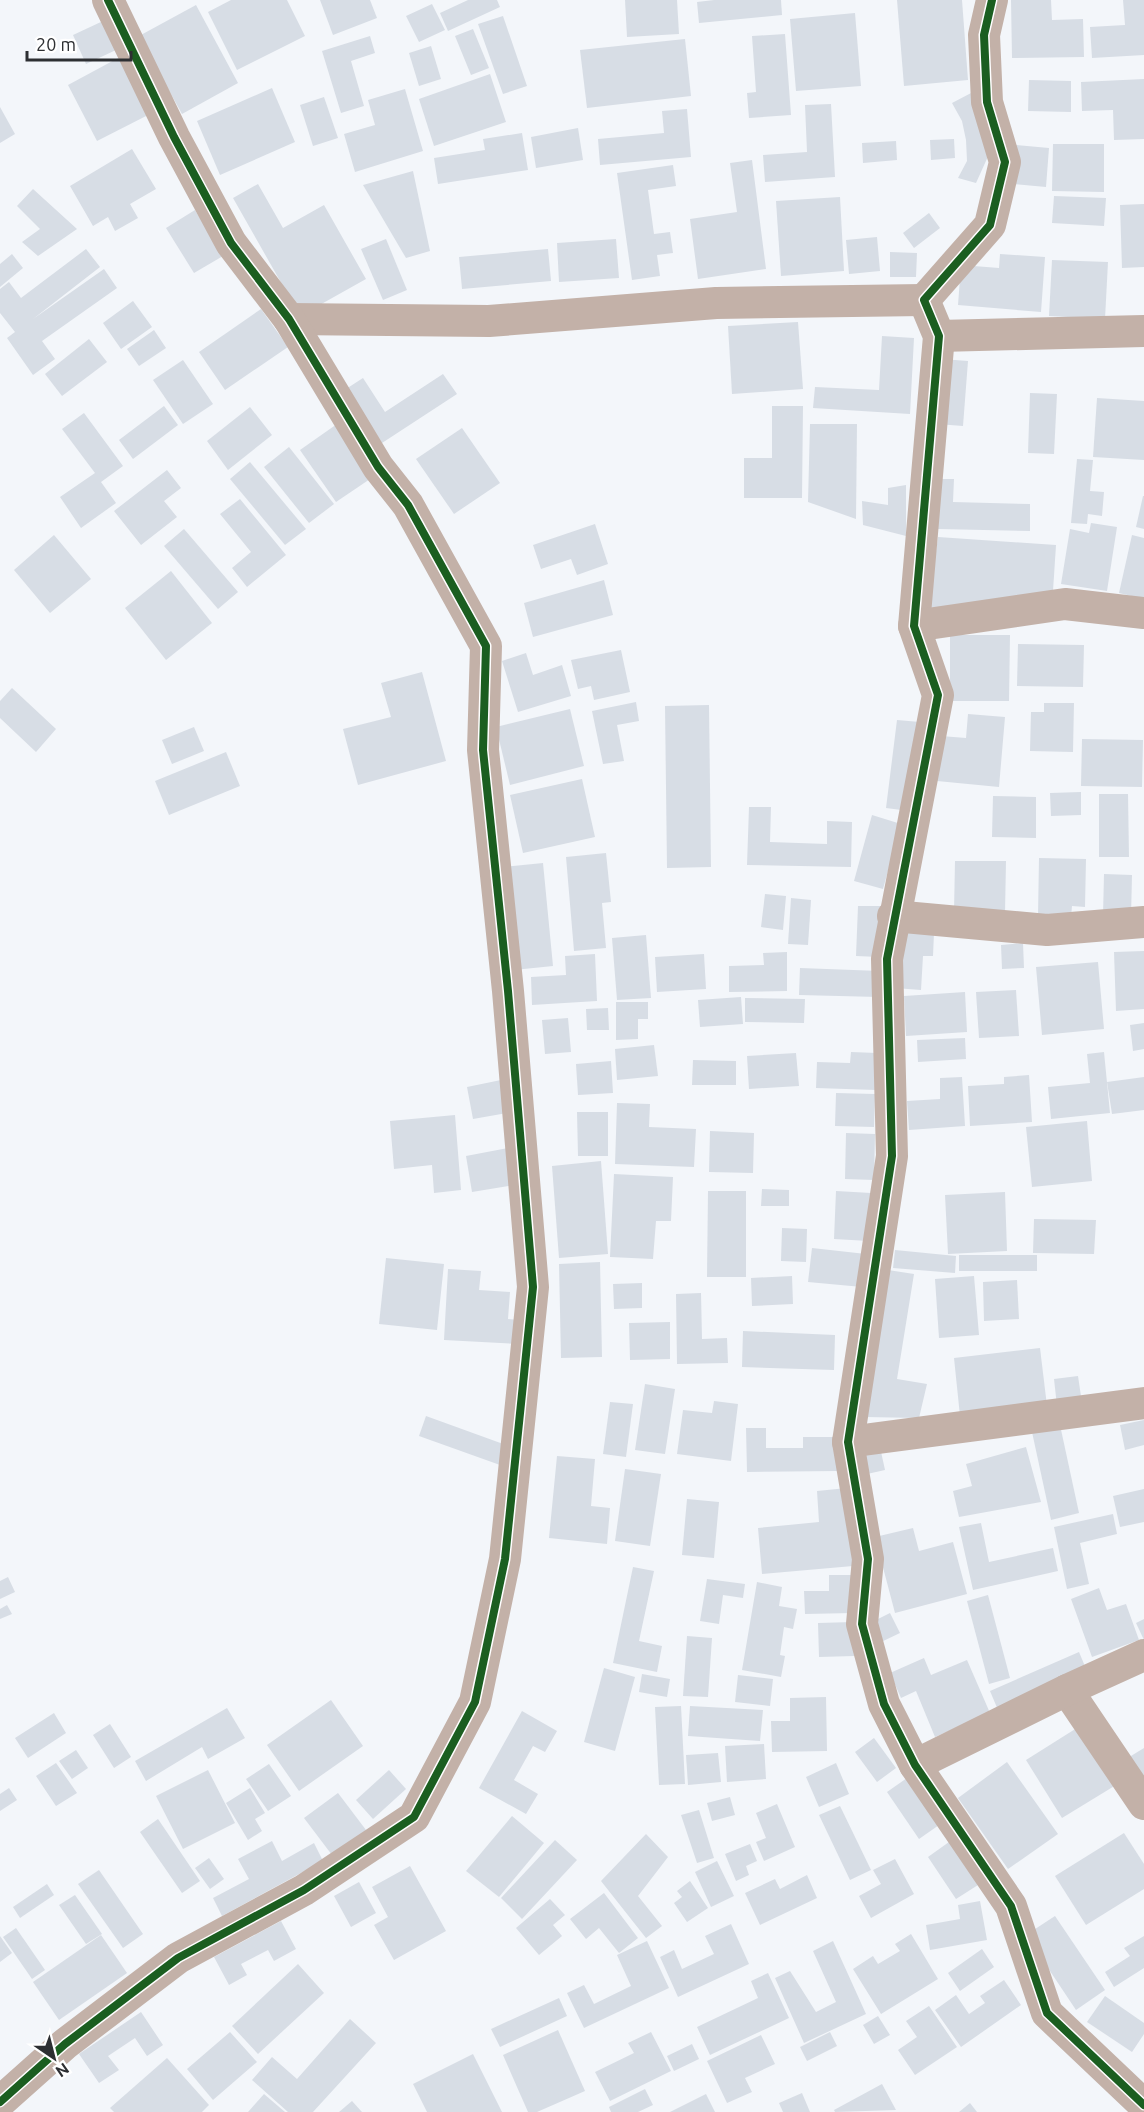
<svg xmlns="http://www.w3.org/2000/svg" width="1144" height="2112" viewBox="0 0 1144 2112" font-family="Ubuntu,sans-serif">
<style>
.building{fill:#d7dde5}
.lines{fill:none;stroke-linecap:round;stroke-linejoin:round}
.minor{stroke:#c3b1a8;stroke-width:32}
.cycleway-casing{stroke:#fff;stroke-width:11}
.cycleway{stroke:#1b5e20;stroke-width:8}
</style>
<rect width="100%" height="100%" fill="#f3f6fa"/>
<g class="building">
<path d="M231,0H287L305,36L237,70L208,12Z"/>
<path d="M320,0H370L377,18L333,35Z"/>
<path d="M468,0H497L500,7L448,31L440,13Z"/>
<path d="M625,0H677L679,34L627,37Z"/>
<path d="M714,0H781L782,15L699,23L697,2Z"/>
<path d="M897,0H962L968,80L904,86Z"/>
<path d="M1011,0H1051L1052,20L1083,19L1084,57L1012,58Z"/>
<path d="M1123,0H1144V55L1092,58L1090,27L1125,25Z"/>
<path d="M432,4L445,30L419,42L406,16Z"/>
<path d="M196,5L238,83L182,114L139,36Z"/>
<path d="M855,13L861,86L796,91L790,19Z"/>
<path d="M503,16L527,86L503,94L478,24Z"/>
<path d="M103,21L116,50L86,64L73,35Z"/>
<path d="M473,29L489,68L471,75L455,36Z"/>
<path d="M785,34L791,115L749,118L747,93L756,92L752,36Z"/>
<path d="M370,36L375,53L351,61L364,106L341,113L322,51Z"/>
<path d="M685,39L691,96L587,108L580,50Z"/>
<path d="M431,46L441,79L419,86L409,53Z"/>
<path d="M120,57L150,114L97,141L68,85Z"/>
<path d="M490,74L506,122L434,146L419,99Z"/>
<path d="M1144,79V139L1114,140L1113,110L1082,111L1081,82Z"/>
<path d="M1029,80L1071,81V112L1028,111Z"/>
<path d="M272,88L295,142L220,175L197,121Z"/>
<path d="M405,89L423,151L355,172L344,134L375,125L368,100Z"/>
<path d="M973,92L990,152L976,183L958,178L967,161L966,140L962,121L952,103Z"/>
<path d="M324,97L338,138L313,146L300,105Z"/>
<path d="M831,104L835,177L765,182L763,155L807,152L805,105Z"/>
<path d="M0,107L15,134L0,143Z"/>
<path d="M687,109L691,157L600,165L598,139L664,133L662,111Z"/>
<path d="M578,128L583,160L536,168L531,137Z"/>
<path d="M522,133L528,170L438,184L434,158L485,150L483,139Z"/>
<path d="M954,139L955,158L931,160L930,140Z"/>
<path d="M896,141L897,160L863,163L862,143Z"/>
<path d="M1053,144H1104V192L1052,191Z"/>
<path d="M1016,145L1049,148L1046,187L1012,184Z"/>
<path d="M132,149L156,189L130,204L138,218L115,231L108,217L93,226L70,186Z"/>
<path d="M752,160L766,269L698,279L690,219L737,212L730,163Z"/>
<path d="M673,165L676,186L648,190L654,234L670,232L673,253L657,255L660,276L632,280L617,173Z"/>
<path d="M413,171L430,251L406,258L363,185Z"/>
<path d="M258,184L283,228L324,205L366,279L300,316L233,198Z"/>
<path d="M33,189L77,229L38,256L22,242L40,229L17,206Z"/>
<path d="M1054,196L1106,198L1104,226L1052,223Z"/>
<path d="M840,197L844,271L781,276L776,201Z"/>
<path d="M1144,204V267L1122,268L1120,205Z"/>
<path d="M195,210L223,256L194,273L166,228Z"/>
<path d="M929,213L940,228L914,248L903,233Z"/>
<path d="M877,237L880,271L849,274L846,240Z"/>
<path d="M386,239L407,290L383,300L361,249Z"/>
<path d="M616,239L619,278L559,282L557,243Z"/>
<path d="M86,249L100,267L33,319L104,269L117,288L42,341L55,359L33,375L7,338L15,332L0,313V289L9,282L21,298Z"/>
<path d="M548,249L551,281L462,289L459,257Z"/>
<path d="M890,252L917,253L916,277H890Z"/>
<path d="M12,254L23,268L0,287V264Z"/>
<path d="M1000,254L1045,257L1041,312L958,305L961,265L999,268Z"/>
<path d="M1052,260L1108,262L1105,319L1049,316Z"/>
<path d="M133,301L152,327L121,349L103,323Z"/>
<path d="M261,309L288,347L225,390L199,352Z"/>
<path d="M798,322L803,389L732,394L728,326Z"/>
<path d="M154,330L166,348L139,366L127,349Z"/>
<path d="M882,336L914,338L910,414L813,408L815,387L879,390Z"/>
<path d="M89,339L107,362L62,396L45,374Z"/>
<path d="M942,359L968,361L963,426L937,424Z"/>
<path d="M183,360L213,404L183,424L153,380Z"/>
<path d="M443,374L457,394L382,443L346,389L363,378L385,412Z"/>
<path d="M1030,393L1057,394L1054,454L1028,453Z"/>
<path d="M1097,398L1144,401V460L1093,457Z"/>
<path d="M164,406L178,425L133,459L119,440Z"/>
<path d="M772,406H803L802,498H744V458H772Z"/>
<path d="M250,407L272,435L228,470L207,441Z"/>
<path d="M84,413L123,466L101,482L116,503L81,528L60,497L95,473L62,429Z"/>
<path d="M337,424L373,477L336,502L300,450Z"/>
<path d="M810,424H857L856,519L808,502Z"/>
<path d="M462,428L500,483L454,514L416,459Z"/>
<path d="M289,447L334,504L309,523L264,467Z"/>
<path d="M1077,459L1093,460L1090,491L1104,492L1102,516L1088,514L1087,524L1071,523Z"/>
<path d="M250,462L306,529L285,545L230,479Z"/>
<path d="M167,470L181,488L164,501L177,517L141,545L114,511Z"/>
<path d="M939,479H954L953,502L1030,504V531L938,529Z"/>
<path d="M906,485V536L863,525L862,501L888,505V488Z"/>
<path d="M1143,496H1144V529L1136,527Z"/>
<path d="M240,499L286,555L247,587L232,568L251,552L220,514Z"/>
<path d="M1091,523L1117,527L1107,591L1061,584L1070,529L1089,533Z"/>
<path d="M595,524L608,564L577,575L571,559L541,569L533,545Z"/>
<path d="M184,529L238,592L218,609L164,546Z"/>
<path d="M54,535L91,579L50,613L14,570Z"/>
<path d="M1132,535L1144,538V599L1119,593Z"/>
<path d="M938,537L1056,545L1053,591L928,610Z"/>
<path d="M171,571L212,623L166,660L125,608Z"/>
<path d="M604,580L613,615L533,637L524,603Z"/>
<path d="M950,635H1010L1009,701H950Z"/>
<path d="M1018,644L1084,645L1083,687L1017,686Z"/>
<path d="M621,650L630,692L594,700L591,686L578,689L571,660Z"/>
<path d="M526,653L533,675L562,665L571,696L518,712L502,661Z"/>
<path d="M422,672L446,761L358,785L343,729L391,717L381,683Z"/>
<path d="M12,688L56,729L36,752L0,718V701Z"/>
<path d="M636,702L639,721L617,725L624,761L603,764L592,711Z"/>
<path d="M1044,703H1074L1073,752L1030,751L1031,712H1044Z"/>
<path d="M709,705L711,867L667,868L665,706Z"/>
<path d="M570,709L584,766L510,785L496,727Z"/>
<path d="M968,714L1005,717L999,787L937,781L941,736L966,738Z"/>
<path d="M897,720L920,722L909,811L886,808Z"/>
<path d="M194,727L204,751L172,764L162,740Z"/>
<path d="M1082,739L1143,740L1142,787L1081,786Z"/>
<path d="M226,752L240,786L169,815L155,781Z"/>
<path d="M582,779L595,837L523,853L510,795Z"/>
<path d="M1081,792V815L1051,816L1050,793Z"/>
<path d="M1099,794H1128L1129,857H1099Z"/>
<path d="M993,796L1036,797V838L992,837Z"/>
<path d="M749,807H771L770,842L827,844V821L852,822L851,867L747,865Z"/>
<path d="M872,815L901,824L883,889L854,881Z"/>
<path d="M606,853L611,902L602,903L606,948L574,951L566,857Z"/>
<path d="M1039,858L1086,859L1085,907L1072,906L1071,917L1038,916Z"/>
<path d="M955,861H1006L1005,913L954,912Z"/>
<path d="M543,863L553,966L514,970L504,867Z"/>
<path d="M1104,874L1132,875L1131,917L1103,916Z"/>
<path d="M765,894L786,896L783,930L761,927Z"/>
<path d="M791,898L811,900L808,945L788,944Z"/>
<path d="M858,906H881L879,957L856,956Z"/>
<path d="M898,931L934,933L933,956H923L921,990L895,988Z"/>
<path d="M646,935L651,998L617,1000L612,938Z"/>
<path d="M1023,943L1024,968L1002,969L1001,945Z"/>
<path d="M1144,951V1009L1116,1011L1114,952Z"/>
<path d="M787,952V991L729,992V966L764,965L763,953Z"/>
<path d="M595,954L597,1001L532,1005L531,977L566,975L565,956Z"/>
<path d="M704,954L706,989L657,992L655,957Z"/>
<path d="M1098,962L1104,1029L1042,1035L1036,967Z"/>
<path d="M800,968L880,971L879,997L799,995Z"/>
<path d="M1016,990L1019,1036L979,1038L976,992Z"/>
<path d="M965,992L967,1032L906,1036L904,996Z"/>
<path d="M741,997L743,1024L700,1027L698,1000Z"/>
<path d="M745,998L805,999L804,1023L745,1022Z"/>
<path d="M616,1002H648V1019H638V1039L616,1040Z"/>
<path d="M608,1008L609,1030H587L586,1009Z"/>
<path d="M568,1018L571,1052L545,1054L542,1020Z"/>
<path d="M1144,1023V1049L1133,1051L1130,1025Z"/>
<path d="M965,1038L966,1059L918,1062L917,1040Z"/>
<path d="M654,1045L658,1076L617,1080L615,1049Z"/>
<path d="M851,1052L877,1053L876,1090L816,1088L817,1062L850,1063Z"/>
<path d="M1104,1052L1110,1113L1051,1119L1048,1087L1090,1083L1087,1054Z"/>
<path d="M796,1053L799,1086L749,1089L747,1056Z"/>
<path d="M693,1060L736,1061V1085H692Z"/>
<path d="M611,1061L613,1093L578,1095L576,1064Z"/>
<path d="M1029,1075L1032,1122L970,1126L968,1086L1004,1084V1077Z"/>
<path d="M962,1077L965,1126L909,1130L907,1101L940,1099V1078Z"/>
<path d="M1144,1077V1110L1112,1114L1107,1082Z"/>
<path d="M501,1080L507,1113L473,1119L467,1087Z"/>
<path d="M836,1093L875,1094L874,1127L835,1126Z"/>
<path d="M617,1103L650,1104L649,1127L696,1129L694,1167L615,1164Z"/>
<path d="M577,1112H608V1156H578Z"/>
<path d="M455,1115L461,1190L434,1193L432,1165L394,1169L390,1121Z"/>
<path d="M1087,1121L1092,1181L1032,1187L1026,1127Z"/>
<path d="M710,1131L754,1133L753,1173L709,1172Z"/>
<path d="M846,1133L875,1134L874,1180L845,1179Z"/>
<path d="M508,1148L515,1185L472,1192L466,1156Z"/>
<path d="M601,1161L608,1254L559,1258L552,1166Z"/>
<path d="M614,1174L673,1177L671,1221H656L653,1259L610,1257Z"/>
<path d="M762,1189L789,1190V1206H761Z"/>
<path d="M708,1191H746V1277H707Z"/>
<path d="M836,1191L871,1193L869,1241L834,1239Z"/>
<path d="M1005,1192L1007,1251L948,1254L945,1195Z"/>
<path d="M1034,1219L1096,1220L1094,1254L1033,1253Z"/>
<path d="M782,1228L807,1229L806,1262L781,1261Z"/>
<path d="M812,1248L866,1254L862,1287L808,1282Z"/>
<path d="M895,1250L956,1256L955,1273L893,1268Z"/>
<rect x="959" y="1255" width="78" height="16"/>
<path d="M386,1258L444,1264L437,1330L379,1324Z"/>
<path d="M600,1262L602,1357L561,1358L559,1264Z"/>
<path d="M448,1269L481,1271L479,1290L510,1292L508,1319L519,1320L518,1344L444,1340Z"/>
<path d="M888,1270L914,1274L897,1379L927,1384L919,1418L865,1417Z"/>
<path d="M792,1276L793,1304L752,1306L751,1278Z"/>
<path d="M974,1276L979,1335L939,1338L935,1279Z"/>
<path d="M1017,1280L1019,1319L984,1321L983,1282Z"/>
<path d="M642,1283V1308L614,1309L613,1284Z"/>
<path d="M701,1293L702,1339L727,1338L728,1363L677,1364L676,1294Z"/>
<path d="M670,1322V1359L630,1360L629,1323Z"/>
<path d="M743,1331L835,1335L834,1370L742,1367Z"/>
<path d="M1040,1348L1047,1406L960,1416L954,1358Z"/>
<path d="M1078,1376L1082,1403L1057,1406L1054,1379Z"/>
<path d="M645,1384L675,1389L665,1454L635,1450Z"/>
<path d="M714,1401L738,1404L731,1461L677,1454L683,1410L712,1413Z"/>
<path d="M610,1402L633,1404L626,1457L603,1454Z"/>
<path d="M426,1416L506,1445L500,1465L419,1436Z"/>
<path d="M1144,1420V1445L1125,1450L1120,1425Z"/>
<path d="M1060,1425L1079,1513L1051,1520L1032,1432Z"/>
<path d="M746,1428H766V1448H803V1437H838V1471L747,1472Z"/>
<path d="M880,1447L885,1470L867,1474L863,1450Z"/>
<path d="M1026,1447L1041,1502L959,1517L953,1491L972,1486L966,1464Z"/>
<path d="M557,1456L595,1459L591,1506L610,1508L607,1544L549,1538Z"/>
<path d="M625,1469L661,1474L650,1546L615,1541Z"/>
<path d="M847,1488L853,1566L762,1574L758,1528L819,1522L817,1491Z"/>
<path d="M1144,1489V1522L1120,1527L1113,1496Z"/>
<path d="M687,1499L719,1502L714,1558L682,1555Z"/>
<path d="M1113,1514L1117,1534L1080,1543L1089,1584L1067,1589L1054,1527Z"/>
<path d="M981,1523L989,1562L1053,1548L1058,1571L973,1590L959,1527Z"/>
<path d="M913,1528L919,1551L953,1542L967,1594L895,1613L875,1537Z"/>
<path d="M633,1567L654,1571L639,1641L662,1646L657,1672L613,1663Z"/>
<path d="M829,1575H852L853,1613L805,1614L804,1591H829Z"/>
<path d="M8,1577L15,1592L0,1599V1581Z"/>
<path d="M707,1579L745,1584L743,1598L723,1595L719,1624L700,1621Z"/>
<path d="M757,1582L782,1587L779,1606L797,1609L793,1629L784,1627L780,1655L785,1656L781,1677L742,1670Z"/>
<path d="M1099,1588L1107,1610L1126,1604L1139,1640L1092,1657L1071,1599Z"/>
<path d="M988,1595L1010,1678L989,1684L967,1601Z"/>
<path d="M7,1605L12,1614L0,1619V1609Z"/>
<path d="M890,1613L900,1633L879,1643L870,1623Z"/>
<path d="M1144,1619V1640L1136,1623Z"/>
<path d="M853,1622L854,1656L819,1657L818,1623Z"/>
<path d="M687,1636L712,1638L708,1697L683,1696Z"/>
<path d="M1079,1652L1087,1671L998,1710L990,1691Z"/>
<path d="M924,1658L931,1675L967,1660L990,1713L935,1737L916,1691L901,1698L890,1673Z"/>
<path d="M604,1668L635,1677L615,1751L584,1742Z"/>
<path d="M642,1674L670,1679L667,1697L639,1692Z"/>
<path d="M738,1675L773,1679L770,1706L735,1702Z"/>
<path d="M826,1697L827,1751L772,1752L771,1721H790V1698Z"/>
<path d="M331,1700L363,1746L299,1791L267,1745Z"/>
<path d="M681,1706L685,1784L659,1785L655,1707Z"/>
<path d="M690,1706L763,1710L760,1741L688,1736Z"/>
<path d="M227,1708L245,1738L208,1759L202,1747L146,1781L135,1761Z"/>
<path d="M522,1711L557,1731L545,1752L533,1746L514,1780L538,1794L526,1814L479,1788Z"/>
<path d="M54,1713L66,1733L28,1758L15,1738Z"/>
<path d="M110,1724L131,1757L114,1768L93,1735Z"/>
<path d="M1080,1726L1116,1785L1062,1818L1026,1760Z"/>
<path d="M874,1738L896,1768L877,1782L855,1752Z"/>
<path d="M764,1744L766,1779L727,1782L725,1746Z"/>
<path d="M1144,1748V1788L1126,1759Z"/>
<path d="M76,1750L88,1768L72,1779L59,1761Z"/>
<path d="M718,1753L721,1782L688,1785L686,1755Z"/>
<path d="M1007,1762L1058,1834L1008,1869L958,1798Z"/>
<path d="M56,1763L77,1793L56,1806L36,1776Z"/>
<path d="M836,1763L849,1794L819,1807L806,1777Z"/>
<path d="M269,1764L291,1796L268,1811L246,1779Z"/>
<path d="M208,1770L235,1823L183,1849L156,1796Z"/>
<path d="M389,1770L406,1789L373,1819L356,1800Z"/>
<path d="M907,1778L939,1825L919,1839L887,1792Z"/>
<path d="M9,1788L17,1800L0,1811V1794Z"/>
<path d="M250,1788L265,1813L255,1819L262,1831L248,1840L226,1803Z"/>
<path d="M338,1793L366,1830L332,1855L304,1818Z"/>
<path d="M730,1797L735,1815L712,1821L707,1803Z"/>
<path d="M777,1804L795,1847L764,1861L756,1842L766,1838L756,1813Z"/>
<path d="M840,1806L871,1870L850,1880L819,1815Z"/>
<path d="M699,1810L714,1858L697,1863L681,1815Z"/>
<path d="M512,1816L544,1843L499,1897L466,1871Z"/>
<path d="M158,1819L200,1881L182,1893L140,1832Z"/>
<path d="M1124,1833L1144,1864V1889L1086,1925L1055,1876Z"/>
<path d="M646,1834L668,1857L638,1896L662,1926L646,1938L601,1881Z"/>
<path d="M555,1840L577,1860L522,1919L501,1898Z"/>
<path d="M272,1841L282,1861L314,1843L323,1861L222,1916L213,1898L249,1879L238,1859Z"/>
<path d="M949,1842L978,1885L956,1899L928,1857Z"/>
<path d="M750,1844L757,1861L746,1866L749,1875L736,1881L725,1854Z"/>
<path d="M209,1858L224,1879L210,1889L195,1868Z"/>
<path d="M895,1859L914,1894L871,1918L859,1896L881,1884L873,1870Z"/>
<path d="M717,1861L734,1896L711,1907L695,1872Z"/>
<path d="M410,1866L446,1931L394,1960L374,1925L388,1917L372,1887Z"/>
<path d="M99,1870L143,1934L123,1948L78,1884Z"/>
<path d="M807,1875L817,1898L760,1925L745,1893L775,1879L780,1889Z"/>
<path d="M690,1881L708,1908L687,1922L674,1903L682,1897L677,1891Z"/>
<path d="M359,1882L376,1913L351,1927L334,1896Z"/>
<path d="M47,1884L54,1895L20,1918L13,1907Z"/>
<path d="M604,1893L638,1938L619,1953L599,1928L586,1939L570,1919Z"/>
<path d="M75,1895L102,1934L86,1944L59,1905Z"/>
<path d="M550,1899L565,1915L553,1925L562,1936L539,1955L516,1928Z"/>
<path d="M980,1901L987,1940L930,1950L926,1925L960,1919L958,1905Z"/>
<path d="M1055,1916L1105,1990L1076,2010L1026,1935Z"/>
<path d="M281,1921L296,1949L274,1961L268,1950L241,1964L247,1975L229,1985L214,1957Z"/>
<path d="M731,1924L749,1964L678,1997L660,1957L674,1950L682,1969L714,1954L705,1936Z"/>
<path d="M16,1928L45,1970L32,1979L3,1937Z"/>
<path d="M911,1934L938,1979L881,2014L853,1969L873,1956L878,1964L900,1951L895,1944Z"/>
<path d="M101,1935L127,1973L59,2020L33,1982Z"/>
<path d="M0,1936L12,1953L0,1962Z"/>
<path d="M1144,1936V1968L1114,1987L1105,1972L1130,1956L1124,1948Z"/>
<path d="M647,1941L669,1988L584,2028L567,1993L584,1985L594,2004L631,1986L617,1955Z"/>
<path d="M833,1941L866,2014L804,2043L775,1978L790,1971L816,2012L836,2002L813,1951Z"/>
<path d="M982,1949L994,1967L960,1991L948,1973Z"/>
<path d="M298,1964L324,1993L258,2054L232,2026Z"/>
<path d="M768,1973L789,2018L710,2055L697,2027L758,1998L751,1981Z"/>
<path d="M1004,1980L1021,2005L961,2047L935,2010L956,1995L969,2014L985,2003L980,1996Z"/>
<path d="M1105,1996L1144,2023V2034L1132,2052L1087,2022Z"/>
<path d="M559,1998L567,2016L500,2047L491,2029Z"/>
<path d="M929,2006L957,2047L915,2075L898,2050L917,2037L906,2021Z"/>
<path d="M141,2012L163,2045L147,2056L135,2038L108,2056L119,2070L99,2083L79,2054Z"/>
<path d="M878,2016L890,2035L874,2044L863,2025Z"/>
<path d="M350,2019L376,2043L313,2112H288L252,2080L272,2057L297,2079Z"/>
<path d="M558,2030L585,2091L537,2112H528L503,2055Z"/>
<path d="M230,2032L257,2062L213,2100L187,2069Z"/>
<path d="M651,2032L671,2071L610,2101L595,2072L634,2053L628,2043Z"/>
<path d="M830,2032L837,2046L807,2061L800,2047Z"/>
<path d="M761,2035L775,2064L745,2078L752,2092L727,2103L707,2061Z"/>
<path d="M692,2044L699,2059L674,2071L667,2056Z"/>
<path d="M473,2054L502,2112H427L413,2084Z"/>
<path d="M167,2058L209,2105L202,2112H114L110,2108Z"/>
<path d="M882,2084L896,2110L835,2112L834,2110Z"/>
<path d="M645,2089L653,2105L638,2112H611L609,2107Z"/>
<path d="M802,2093L810,2112H783L779,2103Z"/>
<path d="M264,2094L285,2112H248Z"/>
<path d="M706,2094L715,2112H670Z"/>
<path d="M352,2101L362,2112H339Z"/>
<path d="M970,2103L977,2112H959Z"/>
</g>
<g class="lines">
<g class="minor">
<path d="M992,0L984,35L987,102L1005,162L990,225L924,300L939,336L914,626L938,695L887,959L892,1156L848,1442L868,1559L862,1624L884,1704L915,1765L1011,1906L1047,2013L1144,2105"/>
<path d="M289,319L489,321L716,303L924,300"/>
<path d="M939,336L1144,331"/>
<path d="M914,626L1065,604L1144,613"/>
<path d="M893,916L1047,930L1144,922"/>
<path d="M848,1442L1144,1403"/>
<path d="M1067,1690L1144,1804"/>
<path d="M915,1765L1067,1690L1144,1655"/>
<path d="M0,2102L65,2044L178,1958L304,1890L414,1817L475,1702L505,1559L533,1287L508,991L483,750L486,646L408,505L378,467L289,319L231,243L174,137L108,0"/>
</g>
<g class="cycleway-casing">
<g id="cycleway">
<path d="M992,0L984,35L987,102L1005,162L990,225L924,300L939,336L914,626L938,695L887,959L892,1156L848,1442L868,1559L862,1624L884,1704L915,1765L1011,1906L1047,2013L1144,2105"/>
<path d="M0,2102L65,2044L178,1958L304,1890L414,1817L475,1702L505,1559L533,1287L508,991L483,750L486,646L408,505L378,467L289,319L231,243L174,137L108,0"/>
</g>
</g>
<use href="#cycleway" class="cycleway"/>
</g>
<g transform="translate(54 2058) rotate(145)" stroke="#ffffff" stroke-width="4.5" paint-order="stroke">
<path d="M0-4.5L10 22L0 15L-10 22Z" fill="#2d2f32"/>
<text y="-9" font-size="16" font-weight="bold" text-anchor="middle" fill="#2d2f32">N</text>
</g>
<path d="M27 51v9h104v-9" fill="none" stroke="#2d2f32" stroke-width="3"/>
<text x="36" y="51" font-size="18" fill="#2d2f32" stroke="#ffffff" stroke-width="4.5" paint-order="stroke">20 m</text>
</svg>
